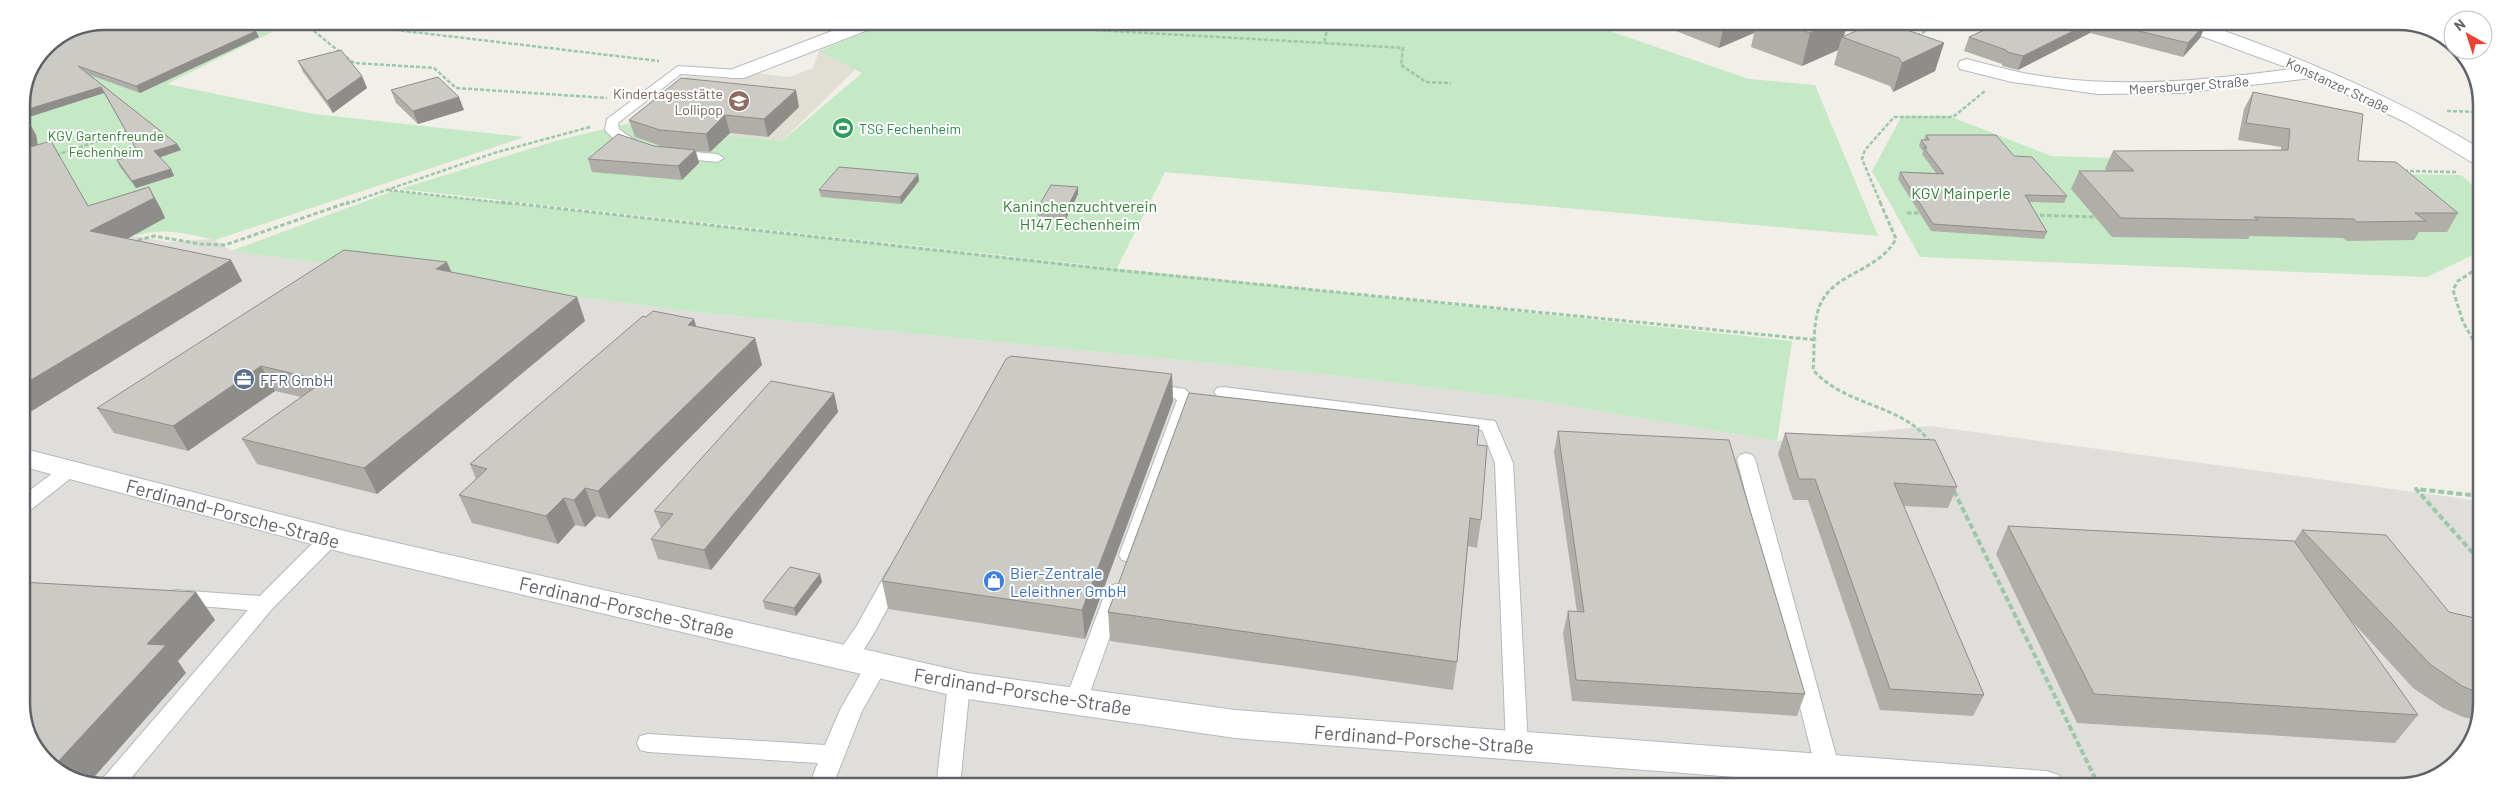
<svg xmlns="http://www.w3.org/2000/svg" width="2503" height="808" viewBox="0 0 2503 808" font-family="Barlow,sans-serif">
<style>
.industrial{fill:#e0deda}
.education{fill:#e1ded6}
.green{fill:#c5e8c5}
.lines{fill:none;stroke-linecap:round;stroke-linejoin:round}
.service-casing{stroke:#b5b8bc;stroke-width:2}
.minor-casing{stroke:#b5b8bc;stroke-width:2}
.path-far2{stroke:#9cc7a9;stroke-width:2.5;stroke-dasharray:4 2;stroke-linecap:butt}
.path-far1{stroke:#9cc7a9;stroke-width:3;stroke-dasharray:4.5 2.5;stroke-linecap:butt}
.path{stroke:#9cc7a9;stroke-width:4;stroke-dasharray:6 3;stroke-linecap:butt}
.service{fill:#fff;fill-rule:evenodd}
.minor{fill:#fff;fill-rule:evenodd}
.wall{fill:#afaea9}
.shaded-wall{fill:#8f8d8a}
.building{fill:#cccac5;stroke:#8f8d8a}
.labels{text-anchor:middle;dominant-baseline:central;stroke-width:4;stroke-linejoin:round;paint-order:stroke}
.far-street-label{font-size:14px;fill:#5f6368;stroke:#fff}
.far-education-label{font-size:14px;fill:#785e54;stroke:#fff;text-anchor:end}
.far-leisure-label{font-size:14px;fill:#27864d;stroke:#fff;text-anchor:start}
.far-park-label{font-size:14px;fill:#348238;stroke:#fff}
.park-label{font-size:16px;fill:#348238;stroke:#fff}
.service-label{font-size:16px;fill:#4e5e75;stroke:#fff;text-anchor:start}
.shop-label{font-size:16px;fill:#366cbe;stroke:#fff;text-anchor:start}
.near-street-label{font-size:19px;fill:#5f6368;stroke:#fff}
.rim{fill:none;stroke:#5f6368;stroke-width:2.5}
</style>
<rect width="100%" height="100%" fill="#f1efe8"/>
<path class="industrial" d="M21,214L167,242L213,239L231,251L686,311L1349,377L1540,401L1777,441L1930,426L2480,501L2479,725L2449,770L2398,787L83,784L21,709Z"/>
<path class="education" d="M881,26H955L862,63L782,141L626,123L687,76L717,78L755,73L789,77L813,68L819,51Z"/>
<g class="green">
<path d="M1592,25L1749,79L1815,85L1878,236L1165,172L1117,268L400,189L559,140L626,124L782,141L862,73L819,51L882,26Z"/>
<path d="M282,27L167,84L314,114L524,137L215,240C189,234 164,227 138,235L21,214V105L28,73L73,28Z"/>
<path d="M1902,116H1949L2051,156L2295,164L2302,173L2461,175L2481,192V251L2427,277L1920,257L1872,171Z"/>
<path d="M393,191L1792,341L1777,441L1540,401L1349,377L686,311L231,251Z"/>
</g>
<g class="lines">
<g class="service-casing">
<g id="service">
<path d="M678,66L737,70L743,74L737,78L681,74L618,123L619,129C626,135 640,142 645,147L643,150C629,153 614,140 605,130L607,119Z"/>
<path d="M673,150L717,154L724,158L717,162L668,157L666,154Z"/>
<path d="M1151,384L1185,389L1195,399L1139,555L1136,560L1129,562L1122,560L1119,555L1177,400L1174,398L1145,393L1142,389L1145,385Z"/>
<path d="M1223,387L1495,421L1513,463L1528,746L1525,753L1517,755L1509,753L1506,746L1495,463L1482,430L1217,396L1214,392L1217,388Z"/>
<path d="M1746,453L1752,455L1755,459L1840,770L1836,777L1828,780L1820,777L1816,770L1737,459L1740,455Z"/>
<path d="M69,464L76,466L78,470L76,474L28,512L21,513V497L62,466Z"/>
<path d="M330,531L337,533L340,538L337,543L272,609L126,784H100L104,777L248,610L176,604L169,602L166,597L169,592L176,590L260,596L323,533Z"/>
<path d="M896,566L903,568L906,573C896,591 866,654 852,664C847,667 842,665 837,664L834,658L856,627L889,568Z"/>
<path d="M1116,584L1123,586L1126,591L1087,701L1084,707L1076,710L1068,707L1065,701L1106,591L1109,586Z"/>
<path d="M877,657L885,659L888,665L862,711L833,785H809L818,763L648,752L640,750L637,743L640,736L648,734L825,745L840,710L869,659Z"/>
<path d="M959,675L967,678L970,684L961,776L966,785H940L937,779L948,684L951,678Z"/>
</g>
</g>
<g class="minor-casing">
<g id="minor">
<path d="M2204,24C2301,57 2394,97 2481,149V164L2473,163L2405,122L2312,78L2181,93L2098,94L2012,82L1960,69L1958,65L1960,61L1967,59C1997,67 2026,75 2056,78C2135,88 2213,79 2291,69L2182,29L2179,25Z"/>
<path d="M845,26H871L868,30L744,78H730L727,74L730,70Z"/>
<path d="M21,448L349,532L968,673L1235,710L2046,771L2059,775L2065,786H1849L1235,738L968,699L349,554L21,466Z"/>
</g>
</g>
<g class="path-far2">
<path d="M1024,26L1324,43"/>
<path d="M1328,26L1324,43L1403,48L1401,65L1426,82L1451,83"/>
<path d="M309,27L341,53"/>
<path d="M371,27L659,61"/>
<path d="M1917,36L1932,27"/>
<path d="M346,57L354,63L434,68L456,88L607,98"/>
<path d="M2447,111L2481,112"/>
<path d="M56,155L128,131"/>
<path d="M2404,171L2456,172"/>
<path d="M2474,180L2481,186"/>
<path d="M388,190L513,204"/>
<path d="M346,204L494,153L590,127"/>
<path d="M1881,204L1862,159L1865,150L1894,117H1953L1985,91"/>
</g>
<g class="path-far1">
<path d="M501,202L1115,270L1817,340"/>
<path d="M1880,202L1896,239C1878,272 1834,272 1820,305C1812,325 1815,350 1813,370C1848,408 1901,403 1930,442"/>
<path d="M1907,213H1922"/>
<path d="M2033,215L2097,217"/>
<path d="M131,242L154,236L200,244L225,245L349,202"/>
<path d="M2480,352L2463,322L2453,290L2458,281L2481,266"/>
</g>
<g class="path">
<path d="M1954,491L2099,786"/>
<path d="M2480,496L2416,489L2480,561"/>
</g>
<use href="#service" class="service"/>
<use href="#minor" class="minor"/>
</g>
<g class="wall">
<path d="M2206,24L2200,38L2183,57L2090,33L2018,70L2002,66V64L1964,51L1969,37L1995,25Z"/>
<path d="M1629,25H1651L1640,30Z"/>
<path d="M1672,25H1847L1844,36L1944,43L1935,71L1893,92L1890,86L1834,65L1838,50L1802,66L1751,47L1754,33L1719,48L1671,29Z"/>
<path d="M259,37L140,93L90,75L177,144L181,150L160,157L171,169L174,176L136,188L120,167L117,160L139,154L104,93L29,117L21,106L28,73Z"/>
<path d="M298,61L362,76L367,88L333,113L303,72Z"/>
<path d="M391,90L464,110L418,124L396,103Z"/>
<path d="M2253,92L2358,161L2458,213L2447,232H2419L2414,240L2347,241L2343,238L2250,236L2248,239L2112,237L2071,189L2079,171H2107L2105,169L2113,151L2281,150V147L2238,140L2244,109Z"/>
<path d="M799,107L768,137L730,133L710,152L696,151L699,163L682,180L592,172L588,159L654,146H661L635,137L629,120Z"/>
<path d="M25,115L36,135L38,145L88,206L160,207L165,218L127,239L231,260L242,281L30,412L21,410V116Z"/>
<path d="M1926,135L2014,156L2067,196L2064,203L2029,202L2047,232L2044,239L1931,231L1898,179L1900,172L1936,173L1922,154L1923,151L1919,146L1921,140H1924Z"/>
<path d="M918,174L919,181L901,204L821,197L819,190Z"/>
<path d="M1078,187V194L1066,219L1038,216L1037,209Z"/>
<path d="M452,272L577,297L585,321L377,494L257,464L242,439L301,397L275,391L188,451L114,433L97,408Z"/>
<path d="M697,327L755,338L762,365L609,519L596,516L585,527L575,525L558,544L472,523L459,495L476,479L470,464Z"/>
<path d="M1172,374L1173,401L1085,639L888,609L882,581Z"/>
<path d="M834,393L838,412L711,570L658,559L651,539L661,528L654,511Z"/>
<path d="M1558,431L1805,694L1797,716L1572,701L1563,633L1568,611L1577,612L1554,452Z"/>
<path d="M1785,433L1957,487L1948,508L1903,506L1984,695L1973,716L1880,710L1808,500H1793L1778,454Z"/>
<path d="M1477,445L1481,520L1477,548L1468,546L1457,662L1453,690L1110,641L1108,612Z"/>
<path d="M2008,526L2294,542L2302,530L2449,612L2479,619V721L2463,717L2443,708L2413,688L2348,617L2418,715L2395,743L2077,723L1996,554Z"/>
<path d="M820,574L822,582L796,616L765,609L763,601Z"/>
</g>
<g class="shaded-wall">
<path d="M2206,24L2200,38L2183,57L2188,43Z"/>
<path d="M1641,25H1651L1640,30Z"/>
<path d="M1724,25H1756L1754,33L1719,48Z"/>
<path d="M1830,25H1847L1843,38L1842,37L1838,50L1802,66L1810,33Z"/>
<path d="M2085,25H2093L2090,33L2018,70L2023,56Z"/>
<path d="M256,31L259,37L140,93L136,86Z"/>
<path d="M1944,43L1935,71L1893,92L1902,63Z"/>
<path d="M362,76L367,88L333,113L327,101Z"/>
<path d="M101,87L104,93L29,117L25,110Z"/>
<path d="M796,90L799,107L768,137L764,119Z"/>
<path d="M459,97L464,110L418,124L413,111Z"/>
<path d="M25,115L36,135L41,167L30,147Z"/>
<path d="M725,115L730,133L710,152L706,134Z"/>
<path d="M177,144L181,150L158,158L154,151Z"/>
<path d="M695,150L699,163L682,180L678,166Z"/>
<path d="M171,169L174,176L136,188L132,181Z"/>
<path d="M918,174L919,181L901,204L900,197Z"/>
<path d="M149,187L160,207L165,218L103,252L90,231Z"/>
<path d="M1078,187V194L1066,219L1065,212Z"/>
<path d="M231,260L242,281L30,412L21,400V386Z"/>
<path d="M447,262L457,285L436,269Z"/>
<path d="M577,297L585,321L377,494L364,468Z"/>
<path d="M694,319L702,345L688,325Z"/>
<path d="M755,338L762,365L609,519L598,491Z"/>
<path d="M261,366L275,391L188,451L173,426Z"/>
<path d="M1172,374L1173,401L1085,639L1082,610Z"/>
<path d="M834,393L838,412L711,570L704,550Z"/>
<path d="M585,488L596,516L585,527L574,500Z"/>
<path d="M564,498L575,525L558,544L546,516Z"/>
<path d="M820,574L822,582L796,616L794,608Z"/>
<path d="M196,592L215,620L178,661L186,673L88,784H83L55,765L147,644Z"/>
</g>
<g class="building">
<path d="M2205,24L2188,43L2114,25Z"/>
<path d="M1787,25H1830L1810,33Z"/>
<path d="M1870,25H1893L1944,43L1902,63L1899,58L1842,37Z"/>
<path d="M1995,25H2085L2023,56L2007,52L2006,50L1969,37Z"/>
<path d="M232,27L256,31L136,86L78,66L177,144L154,151L171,169L132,181L117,160L139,154L101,87L25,110L21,105L28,73L46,46L73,28Z"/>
<path d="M341,50L362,76L327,101L298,61Z"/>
<path d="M438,77L459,97L413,111L391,90Z"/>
<path d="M681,78L796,90L764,119L725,115L706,134L660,130L629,120Z"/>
<path d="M2253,92L2363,114L2358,161L2396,162L2458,213H2415L2426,221L2357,222L2354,219L2254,217L2258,220L2121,218L2079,171H2134L2113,151L2288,150L2290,129L2246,123Z"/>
<path d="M25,115L30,147L51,141L88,206L149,187L154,198L90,231L231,260L21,386V116Z"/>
<path d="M618,134L654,146L695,150L678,166L588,159Z"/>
<path d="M1926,135H1996L2014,156L2032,157L2067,196L2025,195L2047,232L1933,224L1900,172L1944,174L1924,148H1927L1921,140H1929Z"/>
<path d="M839,167L918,174L900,197L819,190Z"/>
<path d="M1051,185L1078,187L1065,212L1037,209Z"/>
<path d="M344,250L447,262L436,269L577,297L364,468L242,439L324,381L261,366L173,426L97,408Z"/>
<path d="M653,311L694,319L688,325L755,338L598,491L585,488L574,500L564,498L546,516L459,495L487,469L470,464L643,316L646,317Z"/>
<path d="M1011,356L1172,374L1082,610L882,581L1006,359Z"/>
<path d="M771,381L834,393L704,550L651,539L673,514L654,511Z"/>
<path d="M1189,393L1479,426L1477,445L1487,446L1481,520L1470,518L1457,662L1108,612Z"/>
<path d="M1558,431L1729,440L1805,694L1576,680L1568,611L1584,612Z"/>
<path d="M1785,433L1935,440L1957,487L1894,483L1984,695L1890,689L1815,479H1799Z"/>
<path d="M2008,526L2294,541L2418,715L2094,694Z"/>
<path d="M2302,530L2386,535L2449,612L2479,619V693L2462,686L2431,665Z"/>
<path d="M790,567L820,574L794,608L763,601Z"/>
<path d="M21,582L196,592L147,644L166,645L55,765L39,754L21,709Z"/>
</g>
<defs>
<g id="school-disc" transform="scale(1.125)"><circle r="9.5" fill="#8d6e63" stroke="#fff"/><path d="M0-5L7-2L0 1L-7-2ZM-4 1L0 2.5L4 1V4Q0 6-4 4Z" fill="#fff"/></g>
<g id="stadium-disc" transform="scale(1.125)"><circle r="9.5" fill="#2e9e5b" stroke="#fff"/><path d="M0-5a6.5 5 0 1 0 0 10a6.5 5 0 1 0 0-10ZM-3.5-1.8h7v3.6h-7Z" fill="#fff"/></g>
<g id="office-disc" transform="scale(1.125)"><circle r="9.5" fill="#5c6f8a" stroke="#fff"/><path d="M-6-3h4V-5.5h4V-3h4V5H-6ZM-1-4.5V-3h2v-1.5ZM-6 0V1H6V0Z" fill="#fff"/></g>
<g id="shop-disc" transform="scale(1.125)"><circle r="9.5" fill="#3f7fe0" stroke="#fff"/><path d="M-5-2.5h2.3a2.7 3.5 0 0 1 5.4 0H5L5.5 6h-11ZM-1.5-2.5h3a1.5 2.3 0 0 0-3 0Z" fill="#fff"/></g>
</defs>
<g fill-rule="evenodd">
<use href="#school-disc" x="739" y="101"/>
<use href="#stadium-disc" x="843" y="128"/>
<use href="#office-disc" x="244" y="379"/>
<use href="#shop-disc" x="994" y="581"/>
</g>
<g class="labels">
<g class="far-street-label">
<text transform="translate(2189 85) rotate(-4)">Meersburger Straße</text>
<text transform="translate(2338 85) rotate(25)">Konstanzer Straße</text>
</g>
<g class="far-education-label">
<text x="723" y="93">Kindertagesstätte<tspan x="723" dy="16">Lollipop</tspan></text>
</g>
<g class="far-leisure-label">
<text x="859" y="128">TSG Fechenheim</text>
</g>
<g class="far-park-label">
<text x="106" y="135">KGV Gartenfreunde<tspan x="106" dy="16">Fechenheim</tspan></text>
</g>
<g class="park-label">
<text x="1961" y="192">KGV Mainperle</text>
<text x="1080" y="205">Kaninchenzuchtverein<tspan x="1080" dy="18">H147 Fechenheim</tspan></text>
</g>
<g class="service-label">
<text x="260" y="379">FFR GmbH</text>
</g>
<g class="shop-label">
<text x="1010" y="572">Bier-Zentrale<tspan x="1010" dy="18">Leleithner GmbH</tspan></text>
</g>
<g class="near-street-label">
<text transform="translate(233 513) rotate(15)">Ferdinand-Porsche-Straße</text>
<text transform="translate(627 607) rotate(13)">Ferdinand-Porsche-Straße</text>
<text transform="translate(1023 691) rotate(9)">Ferdinand-Porsche-Straße</text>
<text transform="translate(1424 739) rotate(4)">Ferdinand-Porsche-Straße</text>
</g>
</g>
<path d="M0 0H2503V808H0ZM105 30H2398A75 75 0 0 1 2473 105V703A75 75 0 0 1 2398 778H105A75 75 0 0 1 30 703V105A75 75 0 0 1 105 30Z" fill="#fff" fill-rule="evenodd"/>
<path class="rim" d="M105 30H2398A75 75 0 0 1 2473 105V703A75 75 0 0 1 2398 778H105A75 75 0 0 1 30 703V105A75 75 0 0 1 105 30Z"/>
<g transform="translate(2468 35) rotate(321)"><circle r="24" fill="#ffffff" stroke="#bfc1c3"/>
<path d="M0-4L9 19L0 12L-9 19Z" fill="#ea4335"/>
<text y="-8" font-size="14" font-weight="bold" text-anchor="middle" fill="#5f6368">N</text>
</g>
</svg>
